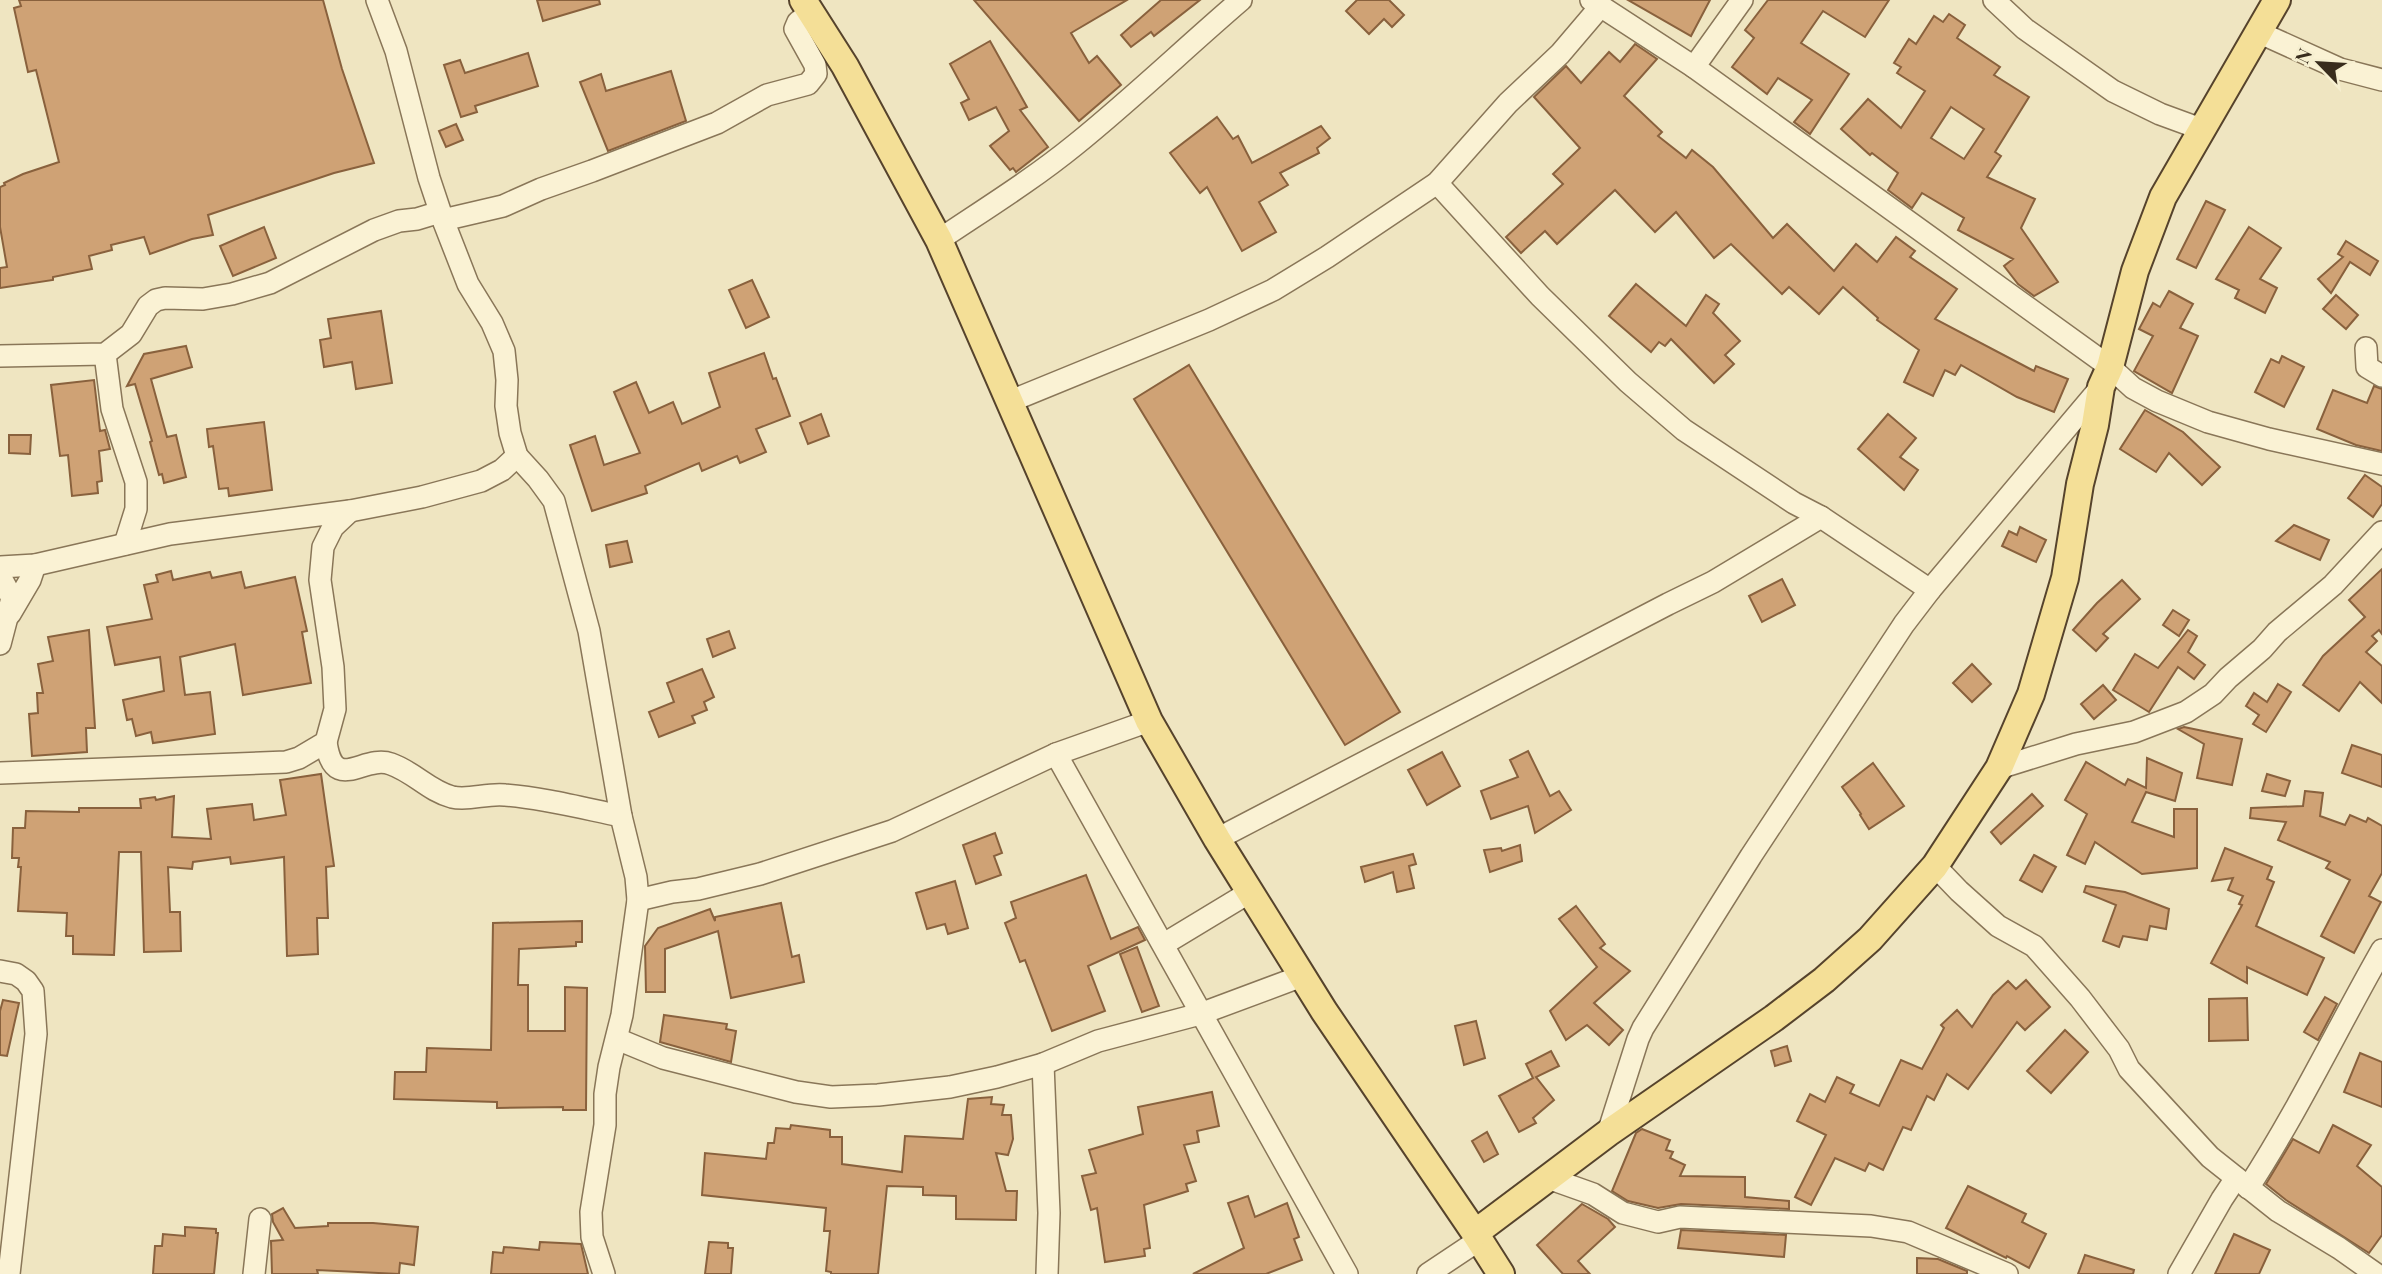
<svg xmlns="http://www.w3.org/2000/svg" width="2382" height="1274" viewBox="0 0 2382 1274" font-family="'Playfair Display',serif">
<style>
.building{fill:#cfa275;stroke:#89613d;stroke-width:2;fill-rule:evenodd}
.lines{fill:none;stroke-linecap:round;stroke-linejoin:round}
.minor-casing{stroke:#897658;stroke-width:24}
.major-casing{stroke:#56432c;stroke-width:30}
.minor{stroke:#faf2d4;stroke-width:21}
.major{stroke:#f4df97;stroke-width:26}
</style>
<rect width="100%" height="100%" fill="#efe5c1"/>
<g class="building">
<path d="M19,0H323L342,69L374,163L334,173L208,215L213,235L192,239L150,254L144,237L111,245L112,250L89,256L92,269L53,277V280L0,288V268L7,267L0,227V187L5,185L4,183L23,174L59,162L36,70L28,72L14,8L21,6Z"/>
<path d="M537,0H599L600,4L543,21Z"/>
<path d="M974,0H1127L1071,33L1089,63L1097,56L1121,85L1079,121Z"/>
<path d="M1161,0H1200L1154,36L1151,32L1131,47L1121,35Z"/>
<path d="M1357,0H1389L1404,15L1392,27L1384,19L1369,34L1346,11Z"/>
<path d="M1628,0H1710L1691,36Z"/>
<path d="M1768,0H1889L1865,37L1823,11L1801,43L1849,74L1810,134L1794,122L1812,100L1778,78L1767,94L1732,67L1754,38L1745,30Z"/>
<path d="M1949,14L1965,25L1957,38L2000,67L1994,75L2029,97L1995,152L2001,156L1987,177L2035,199L2021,228L2058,282L2034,296L2018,284L2004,266L2013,259L1958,230L1964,218L1922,193L1912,208L1888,190L1898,173L1872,153L1870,155L1841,129L1868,99L1901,128L1925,91L1897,73L1901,67L1894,63L1909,39L1916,44L1934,16L1943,22ZM1951,107L1984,129L1964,159L1931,138Z"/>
<path d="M990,41L1027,107L1020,110L1048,147L1016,172L1013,168L1010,170L990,146L1009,131L996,107L969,120L961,103L969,99L950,64Z"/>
<path d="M1635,44L1657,59L1624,96L1662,132L1658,136L1686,158L1692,150L1713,167L1773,238L1787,224L1834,271L1856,244L1877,262L1896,237L1915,251L1910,257L1957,289L1935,319L2034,371L2036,366L2068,379L2054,412L2017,397L1961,365L1955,375L1945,370L1933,396L1904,382L1919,350L1877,320L1878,318L1843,287L1819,314L1789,287L1782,294L1731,244L1714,258L1676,212L1655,232L1615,190L1557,244L1545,231L1521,253L1506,237L1563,184L1553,174L1580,148L1534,97L1566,66L1581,83L1609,52L1620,62Z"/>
<path d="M528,53L538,86L475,106L477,112L461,117L444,65L460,60L465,73Z"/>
<path d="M671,71L686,121L608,151L580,82L601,74L606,91Z"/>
<path d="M1217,117L1233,139L1238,136L1252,163L1321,126L1330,138L1317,148L1319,153L1280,173L1288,185L1259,202L1276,232L1242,251L1207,187L1200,193L1170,153Z"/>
<path d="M456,124L463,140L446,147L439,131Z"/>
<path d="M2206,201L2225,210L2196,268L2177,259Z"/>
<path d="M264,227L276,258L233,276L220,246Z"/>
<path d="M2249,227L2281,248L2260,279L2277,288L2265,313L2235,298L2239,290L2216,279Z"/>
<path d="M2346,241L2378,261L2370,275L2350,262L2331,293L2318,279L2343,257L2338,254Z"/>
<path d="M752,280L769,317L746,328L729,290Z"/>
<path d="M1636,284L1686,326L1706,295L1719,304L1713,313L1740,341L1725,355L1734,364L1714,383L1671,339L1665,346L1659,342L1651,352L1609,316Z"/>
<path d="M2169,291L2193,304L2180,328L2198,336L2172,393L2134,371L2153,336L2139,329L2153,303L2160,307Z"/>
<path d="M2336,295L2358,315L2346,329L2323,309Z"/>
<path d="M381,311L392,383L356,389L352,362L324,367L320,340L331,338L328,319Z"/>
<path d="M186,346L192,367L151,379L167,437L176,435L186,477L164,483L162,474L159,475L150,442L152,441L135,384L127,386L144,354Z"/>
<path d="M764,353L773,379L776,378L790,416L756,429L766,452L740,463L737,456L702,471L699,463L645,486L647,493L592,511L570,445L595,436L604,465L640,453L614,392L636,382L649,413L673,402L682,424L720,407L709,373Z"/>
<path d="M2282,356L2304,367L2284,407L2255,392L2271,359L2279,363Z"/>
<path d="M1189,365L1400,712L1345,745L1134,399Z"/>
<path d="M94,380L100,431L105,430L110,449L99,451L102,481L97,482L98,493L72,496L68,455L60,456L51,385Z"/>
<path d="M2374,386L2382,389V451L2356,445L2317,429L2333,390L2367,403Z"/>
<path d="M2145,410L2183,432L2220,467L2202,485L2169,453L2156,472L2120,449Z"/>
<path d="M821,414L829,436L808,444L800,423Z"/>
<path d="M1888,414L1916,438L1900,457L1918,470L1904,490L1858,449Z"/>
<path d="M264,422L272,490L229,496L228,488L219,489L213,446L209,447L207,429Z"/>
<path d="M9,435H31L30,454L9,453Z"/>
<path d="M2365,475L2382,487V504L2373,517L2348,498Z"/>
<path d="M2294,525L2329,540L2320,560L2276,541Z"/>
<path d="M2020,527L2046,540L2036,562L2002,546L2009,531L2017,535Z"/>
<path d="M627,541L632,562L610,567L606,545Z"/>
<path d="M2382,569V634L2379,630L2372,636L2377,641L2366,652L2382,666V703L2360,682L2339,711L2303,685L2323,656L2365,617L2349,600Z"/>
<path d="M171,571L173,580L210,572L212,578L241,572L245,588L295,577L307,631L302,632L311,683L243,695L235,644L180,657L185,695L210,692L215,734L153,743L151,732L136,736L132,719L127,720L123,700L164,691L160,657L115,665L107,627L152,619L144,585L158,582L156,575Z"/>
<path d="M1782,579L1795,605L1762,622L1749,596Z"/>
<path d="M2122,580L2140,599L2103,634L2108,638L2096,651L2073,630L2097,603Z"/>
<path d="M2173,610L2189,620L2179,636L2163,625Z"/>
<path d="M89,630L95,728H86L87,752L32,756L29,714L38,713L37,693H43L38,664L53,661L48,637Z"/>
<path d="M2188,630L2197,636L2188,652L2205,665L2194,679L2178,667L2149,712L2113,690L2135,654L2158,668Z"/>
<path d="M729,631L735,648L713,657L707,639Z"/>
<path d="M1972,664L1991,684L1972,702L1953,683Z"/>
<path d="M702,669L714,697L704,702L707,710L692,716L695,723L659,737L649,712L674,702L667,683Z"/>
<path d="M2278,684L2291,692L2266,732L2253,724L2259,715L2246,706L2254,693L2267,702Z"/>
<path d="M2103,685L2116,700L2094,719L2081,704Z"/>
<path d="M2184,727L2242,739L2232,785L2197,778L2204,744L2178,729Z"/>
<path d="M2352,745L2382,755V787L2342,773Z"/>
<path d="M1528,751L1550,796L1559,791L1571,810L1535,833L1528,806L1491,819L1481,791L1518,777L1510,760Z"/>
<path d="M1442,752L1460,786L1427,805L1408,770Z"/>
<path d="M2147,758L2182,773L2175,801L2146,792L2132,822L2174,837V809H2197V868L2142,874L2095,842L2085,864L2067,855L2087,814L2065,800L2086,762L2125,785L2128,779L2146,788Z"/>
<path d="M1873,763L1904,806L1869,829L1860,815L1861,814L1842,787Z"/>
<path d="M321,774L334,866L326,867L328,918H317L318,954L287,956L284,857L231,864L230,857L193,862L192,869L168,867L170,912H180L181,951L144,952L141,852H119L114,955L73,954V936H66L67,913L18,911L21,867H18L19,858H12L13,828H25L26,811L79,812V808H141L140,799L155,797L156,800L174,796L172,837L211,839L207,809L252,804L254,820L286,815L280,780Z"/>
<path d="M2267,774L2290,781L2285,796L2262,791Z"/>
<path d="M2305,791L2323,793L2320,816L2345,825L2350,815L2366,822L2368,818L2382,826V873L2369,896L2381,902L2354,953L2321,936L2350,880L2326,868L2330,862L2278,840L2286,822L2250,818L2251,808L2303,806Z"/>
<path d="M2032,794L2043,806L2001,844L1991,832Z"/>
<path d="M995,833L1002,853L994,856L1001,875L976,884L963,845Z"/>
<path d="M1520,845L1522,861L1490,872L1484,850L1501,848L1502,851Z"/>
<path d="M2225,848L2272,867L2267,879L2274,882L2256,926L2324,958L2307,995L2247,967V983L2211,963L2242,905L2239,904L2243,896L2228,890L2233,878L2212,881Z"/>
<path d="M1413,854L1416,864L1409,866L1414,888L1397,892L1393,872L1365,882L1361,867Z"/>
<path d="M2034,855L2056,867L2042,892L2020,880Z"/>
<path d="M1086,875L1111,939L1138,927L1145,940L1088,966L1105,1011L1052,1031L1025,960L1020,962L1005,923L1016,918L1011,902Z"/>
<path d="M955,881L968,928L948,934L945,924L927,929L916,893Z"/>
<path d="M2086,886L2125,892L2169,909L2166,929L2150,926L2147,940L2123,936L2119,947L2103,941L2116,905L2084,892Z"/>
<path d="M781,903L792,957L799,955L804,982L731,998L718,931L665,949V992H646L645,946L658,928L710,909L715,921V917Z"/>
<path d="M1576,906L1605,944L1600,948L1630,971L1594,1003L1623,1030L1609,1045L1587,1025L1566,1040L1550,1011L1597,967L1559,919Z"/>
<path d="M582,921V942H576V946L519,949L518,985H528V1031H565V987L587,988L586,1110H563V1107L497,1108V1102L394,1099L395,1072H426L427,1048L491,1050L493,923Z"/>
<path d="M1137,947L1159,1006L1142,1012L1120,954Z"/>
<path d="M2026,980L2050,1007L2025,1030L2017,1022L1968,1089L1947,1074L1934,1100L1927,1096L1911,1130L1903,1127L1883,1170L1869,1163L1865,1171L1835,1158L1811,1205L1795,1197L1826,1135L1797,1121L1810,1094L1825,1102L1837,1077L1854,1085L1850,1093L1879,1106L1901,1060L1922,1069L1944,1028L1941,1025L1957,1010L1972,1027L1993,995L2008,981L2016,989Z"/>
<path d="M2325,997L2337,1004L2318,1040L2304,1032Z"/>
<path d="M2247,998L2248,1040L2209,1041V999Z"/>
<path d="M3,1000L19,1003L7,1056L0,1055V1011Z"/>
<path d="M664,1015L727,1024L726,1029L736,1031L731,1062L660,1042Z"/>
<path d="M1476,1021L1485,1058L1464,1065L1455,1026Z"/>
<path d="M2065,1030L2088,1052L2051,1093L2027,1071Z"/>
<path d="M1787,1046L1791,1061L1775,1066L1771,1051Z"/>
<path d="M1551,1051L1559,1066L1536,1077L1554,1100L1533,1118L1536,1123L1519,1132L1499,1096L1533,1078L1526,1064Z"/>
<path d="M2360,1053L2382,1062V1107L2344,1092Z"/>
<path d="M1212,1092L1219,1126L1197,1131L1199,1142L1184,1145L1196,1181L1186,1184L1188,1191L1144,1205L1150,1248L1144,1249L1145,1256L1105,1262L1097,1208L1091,1210L1082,1176L1096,1173L1089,1150L1143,1134L1138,1107Z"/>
<path d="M992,1097L991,1104L1004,1105L1002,1115H1011L1013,1139L1008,1155L996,1153L1006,1191H1017L1016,1220L956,1219V1196L923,1195V1187L887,1186L878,1274H831V1272L826,1271L830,1231H824L826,1208L702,1195L705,1153L766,1159L768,1143H774L776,1128L790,1129L791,1125L830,1130V1137H842V1164L902,1172L905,1136L963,1139L968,1099Z"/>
<path d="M2333,1125L2371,1145L2357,1166L2382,1187V1235L2369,1253L2286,1200L2266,1184L2293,1139L2319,1153Z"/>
<path d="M1642,1129L1670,1140L1666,1150L1673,1152L1670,1158L1685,1165L1680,1176L1745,1177V1197L1789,1201V1209L1681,1204L1658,1208L1628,1201L1612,1191L1636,1133Z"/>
<path d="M1487,1132L1498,1154L1484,1162L1472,1141Z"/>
<path d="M1968,1186L2026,1214L2022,1222L2046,1234L2029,1268L2007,1256L2006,1258L1946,1228Z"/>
<path d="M1248,1196L1255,1217L1287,1203L1299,1237L1294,1239L1302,1260L1266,1274H1193L1244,1248L1228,1203Z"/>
<path d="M1582,1204L1608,1219L1615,1227L1578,1261L1590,1274H1563L1537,1245Z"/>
<path d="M283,1208L295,1228L328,1226V1223H373L418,1227L414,1265L400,1263L399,1274L317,1270L318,1274H272L271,1241L283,1240L273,1222L272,1214Z"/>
<path d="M185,1227L216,1229V1233H218L214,1274H153L155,1246H162L163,1234L185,1236Z"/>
<path d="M1681,1230L1786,1235L1784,1257L1678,1248Z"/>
<path d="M2234,1234L2270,1250L2259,1274H2215Z"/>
<path d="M540,1242L581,1244L588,1274H491L493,1252L503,1253L504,1247L539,1250Z"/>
<path d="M709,1242L728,1243V1248H733L731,1274H705Z"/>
<path d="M2085,1255L2134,1270L2133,1274H2078Z"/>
<path d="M1917,1258L1938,1259L1967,1271V1274H1917Z"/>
</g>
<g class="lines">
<g class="minor-casing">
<g id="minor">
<path d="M377,0L396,51L429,178L443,220L468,284L492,323L504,351L507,380L506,406L510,433L517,456L538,479L554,501L589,631L621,816L636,877L638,900L622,1015L609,1067L605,1094V1125L591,1212L592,1237L604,1274"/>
<path d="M1591,0L1694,67L2110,367L2133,388L2157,401L2208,422L2269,439L2382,464"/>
<path d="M1994,0L2025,29L2113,91L2160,114L2201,129"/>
<path d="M2258,32L2340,69L2382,80"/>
<path d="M1694,67L1742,0"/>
<path d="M1437,183L1540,296L1628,382L1684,430L1794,503L1821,517L1930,590L2101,387"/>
<path d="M443,220L503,206L541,189L592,171L717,123L767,95L808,84L816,74L815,65L795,29L798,22L811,12"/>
<path d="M939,240C985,209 1032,180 1075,145C1132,99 1185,48 1241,0"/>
<path d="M2366,348L2367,367L2382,376"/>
<path d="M105,354L112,409L136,482V509L125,544"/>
<path d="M0,356L105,354L131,334L148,306L156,300L165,298L203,299L232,294L270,283L374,230L399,221L417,219L440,212"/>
<path d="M1011,401L1209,320L1273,290L1327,257L1437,183L1508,103L1560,54L1600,7"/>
<path d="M0,567L35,565L170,534L350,511L422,497L481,481L502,470L517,456"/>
<path d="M0,576L12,598L0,644"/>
<path d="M10,614L30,580L35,565"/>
<path d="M326,742C334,795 363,754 391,764C414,772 429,791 452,797C469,801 486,793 505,795C544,798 582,808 621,816"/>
<path d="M1056,754L1347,1274"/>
<path d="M1999,768L2076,744L2134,732L2186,712L2213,694L2228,678L2262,649L2277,632L2333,585L2382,532"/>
<path d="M0,773L286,762L299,758L326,742L335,709L333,667L320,580L323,547L333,527L350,511"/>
<path d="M1217,839L1668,604L1713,582L1821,517"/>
<path d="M1935,866L1959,891L1998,926L2034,946L2080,998L2119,1049L2129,1069L2210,1157L2278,1211L2339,1248L2376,1274"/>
<path d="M638,900L672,892L698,889L760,874L892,831L1056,754L1149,721"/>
<path d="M1164,944L1250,892"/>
<path d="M0,971L16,974L26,981L33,991L36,1034L9,1274"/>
<path d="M617,1039L663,1058L796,1092L831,1097L878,1095L950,1087L997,1077L1043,1064L1098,1041L1200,1014L1302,976"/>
<path d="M1043,1064L1049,1213L1047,1274"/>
<path d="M1608,1133L1638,1039L1643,1028L1751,856L1904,624L1930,590"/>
<path d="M1548,1178L1593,1194L1623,1213L1658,1222L1680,1217L1871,1226L1908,1232L2007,1274"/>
<path d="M2248,1188C2298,1111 2337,1029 2382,950"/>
<path d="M254,1274L260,1219"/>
<path d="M1428,1274L1479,1240"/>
<path d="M2179,1274L2222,1199L2236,1178"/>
</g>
</g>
<g class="major-casing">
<g id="major">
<path d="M803,0L845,66L939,240L1149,721L1217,839L1324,1011L1475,1233L1501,1274"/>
<path d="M1475,1233L1608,1133L1774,1018L1824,980L1870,939L1935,866L1999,768L2031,694L2065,578L2080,484L2095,425L2101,387L2110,367L2135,271L2163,197L2277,0"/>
</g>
</g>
<use href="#minor" class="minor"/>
<use href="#major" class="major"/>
</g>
<g transform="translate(2319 63) rotate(295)" stroke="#f6efd0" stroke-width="5" paint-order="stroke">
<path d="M0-5L12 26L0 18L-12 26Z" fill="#382c1d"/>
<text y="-10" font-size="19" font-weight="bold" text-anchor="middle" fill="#382c1d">N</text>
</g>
</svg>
